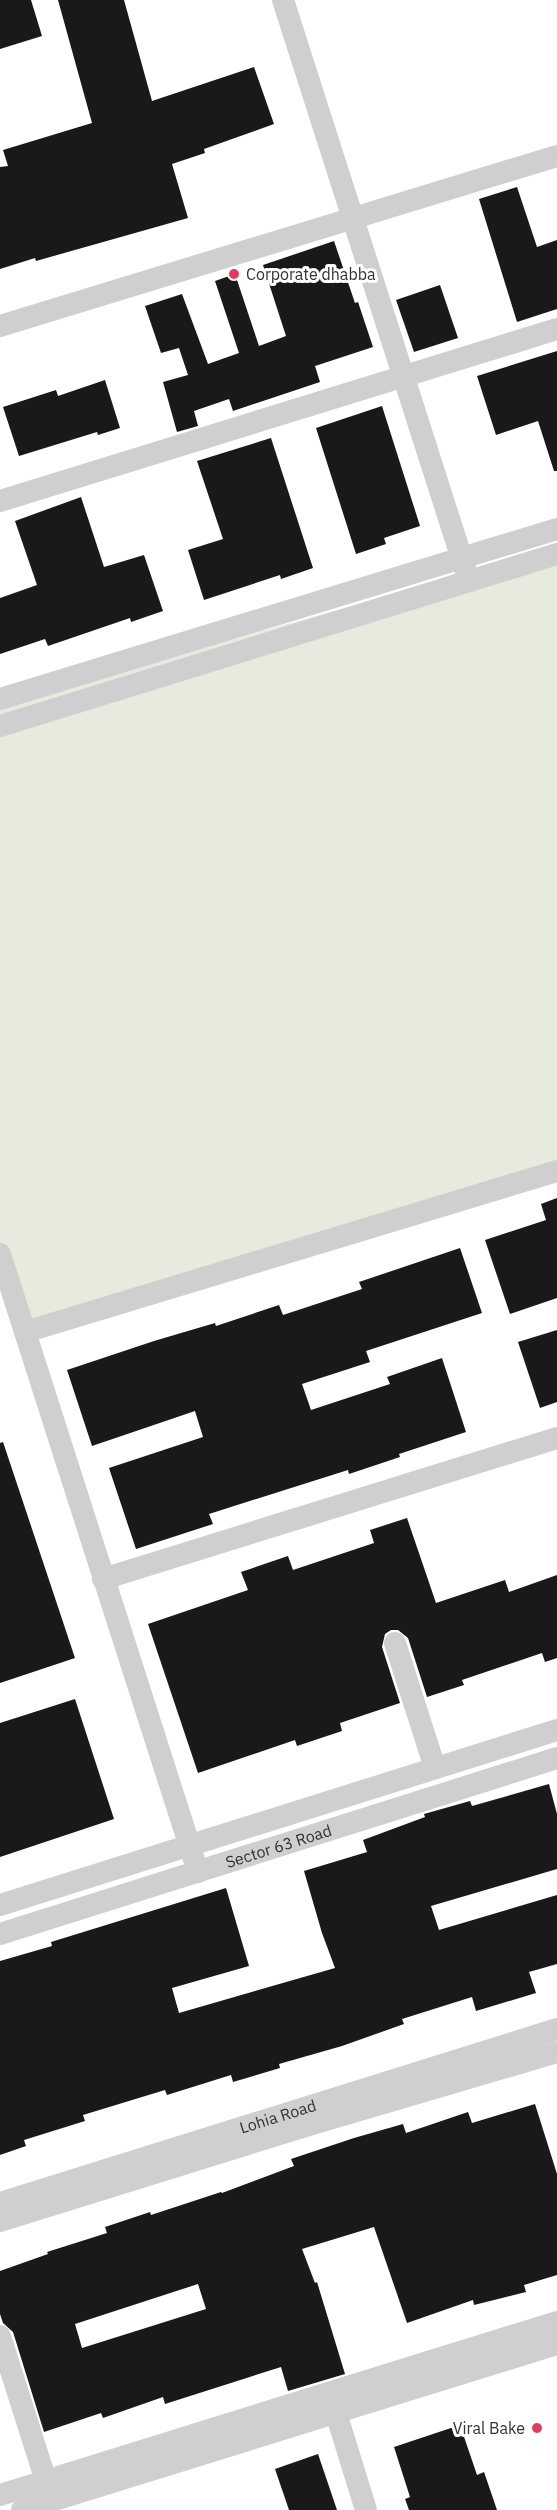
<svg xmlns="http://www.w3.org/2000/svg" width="557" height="2510" viewBox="0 0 557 2510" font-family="'IBM Plex Sans',sans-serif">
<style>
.green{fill:#e7ebde}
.building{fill:#191919;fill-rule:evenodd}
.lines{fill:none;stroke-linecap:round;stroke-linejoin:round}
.minor{stroke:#cfcfcf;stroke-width:22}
.poi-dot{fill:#e13c60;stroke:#fff;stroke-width:2}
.labels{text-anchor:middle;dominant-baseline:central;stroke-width:6;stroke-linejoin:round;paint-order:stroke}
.poi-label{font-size:16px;fill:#323232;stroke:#fff;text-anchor:start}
.street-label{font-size:16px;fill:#323232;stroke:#fff}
</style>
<rect width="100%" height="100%" fill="#fff"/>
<path class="green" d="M557,549V1171L25,1332L0,1254V704Z"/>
<g class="building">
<path d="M0,0H31L42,36L0,49Z"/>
<path d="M58,0H124L152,101L254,67L274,124L204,149L205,153L172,164L188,218L36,261L35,258L0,269V167L8,166L3,150L92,123Z"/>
<path d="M517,187L537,247L557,240V309L517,322L479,199Z"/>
<path d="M334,241L355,303L358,302L373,347L315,366L320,382L233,411L229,399L194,411L198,426L177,432L163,382L188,375L179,348L161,353L145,306L182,294L208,364L239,353L215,281L235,274L259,346L286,336L263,265Z"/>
<path d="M440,285L458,338L414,352L396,300Z"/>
<path d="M557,351V471H554L538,421L496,435L477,376Z"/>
<path d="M105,380L120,428L98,435L97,432L19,456L3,407L56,390L58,396Z"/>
<path d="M382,406L420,526L384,538L386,544L356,554L316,428Z"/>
<path d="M271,438L313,568L281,579L280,575L204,600L188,550L223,539L197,461Z"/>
<path d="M81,497L104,567L144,555L163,611L131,622L130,618L48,646L45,639L0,654V598L37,585L15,521Z"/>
<path d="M557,1198V1298L510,1314L485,1240L546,1220L541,1204Z"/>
<path d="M460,1248L482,1313L366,1351L370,1362L302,1384L311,1410L390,1384L387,1377L442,1358L466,1432L399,1454L400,1457L349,1474L348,1470L209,1514L213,1524L136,1549L109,1468L203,1437L195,1411L92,1446L67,1370L154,1341L215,1323L216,1326L279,1305L283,1315L362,1289L359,1282Z"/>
<path d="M557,1330V1402L540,1408L518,1342Z"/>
<path d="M3,1442L75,1658L0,1683V1443Z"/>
<path d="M407,1518L436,1603L505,1580L509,1592L557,1575V1658L545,1662L542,1653L462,1680L464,1685L427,1697L408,1638L398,1630H391L385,1634L382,1647L400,1703L340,1723L342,1731L297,1746L295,1740L198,1773L148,1624L248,1590L241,1572L288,1556L293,1570L374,1543L370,1530Z"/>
<path d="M75,1699L114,1819L0,1857V1723Z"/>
<path d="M549,1784L557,1814V1869L431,1906L439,1930L557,1895V1964L529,1972L536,1993L476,2011L472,1997L402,2019L404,2024L342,2046L279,2064L280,2068L233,2082L231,2075L167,2095L165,2090L83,2115L85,2121L24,2140L26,2146L0,2155V1961L52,1946L51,1942L226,1888L249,1966L172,1988L179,2013L335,1968L322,1933L304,1871L367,1852L363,1840L425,1817L424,1814L470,1801L472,1806Z"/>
<path d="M535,2104L557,2174V2275L524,2285L526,2292L474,2305L473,2300L407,2323L374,2227L302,2249L315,2283L317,2282L345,2374L288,2391L281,2367L165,2404L163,2397L103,2418L101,2413L44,2432L13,2332L3,2323L0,2314V2271L48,2254L47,2252L107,2233L105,2227L150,2212L151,2215L221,2192L222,2193L294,2166L291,2159L354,2138L403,2124L406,2133L468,2112L472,2123ZM198,2284L206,2309L82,2348L75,2324Z"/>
<path d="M460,2425L477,2475L484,2472L497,2510H409L405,2499L410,2497L394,2447Z"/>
<path d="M318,2454L337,2510H289L275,2469Z"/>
</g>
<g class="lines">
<g class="minor">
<path d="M283,0L469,581"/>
<path d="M0,326L557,156"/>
<path d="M0,501L557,329"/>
<path d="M0,699L557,529"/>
<path d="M0,726L557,554"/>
<path d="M0,1254L198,1872"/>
<path d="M25,1332L557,1171"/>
<path d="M103,1579L557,1438"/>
<path d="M395,1643L435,1768"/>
<path d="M0,1905L557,1730"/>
<path id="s1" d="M0,1934L557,1758"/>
<path id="s2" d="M0,2203L557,2029"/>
<path d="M0,2221L309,2125L557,2052"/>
<path d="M0,2336L46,2481"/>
<path d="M332,2400L366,2510"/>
<path d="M0,2495L557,2322"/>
<path d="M22,2510L557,2344"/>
</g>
</g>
<g class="poi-dot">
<circle cx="234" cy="274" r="6"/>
<circle cx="537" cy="2428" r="6"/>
</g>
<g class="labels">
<g class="poi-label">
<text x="246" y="274">Corporate dhabba</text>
<text x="525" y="2428" text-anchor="end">Viral Bake</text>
</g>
<g class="street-label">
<text stroke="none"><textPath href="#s1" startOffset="292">Sector 63 Road</textPath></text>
<text stroke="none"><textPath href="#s2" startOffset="291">Lohia Road</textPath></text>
</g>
</g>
</svg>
